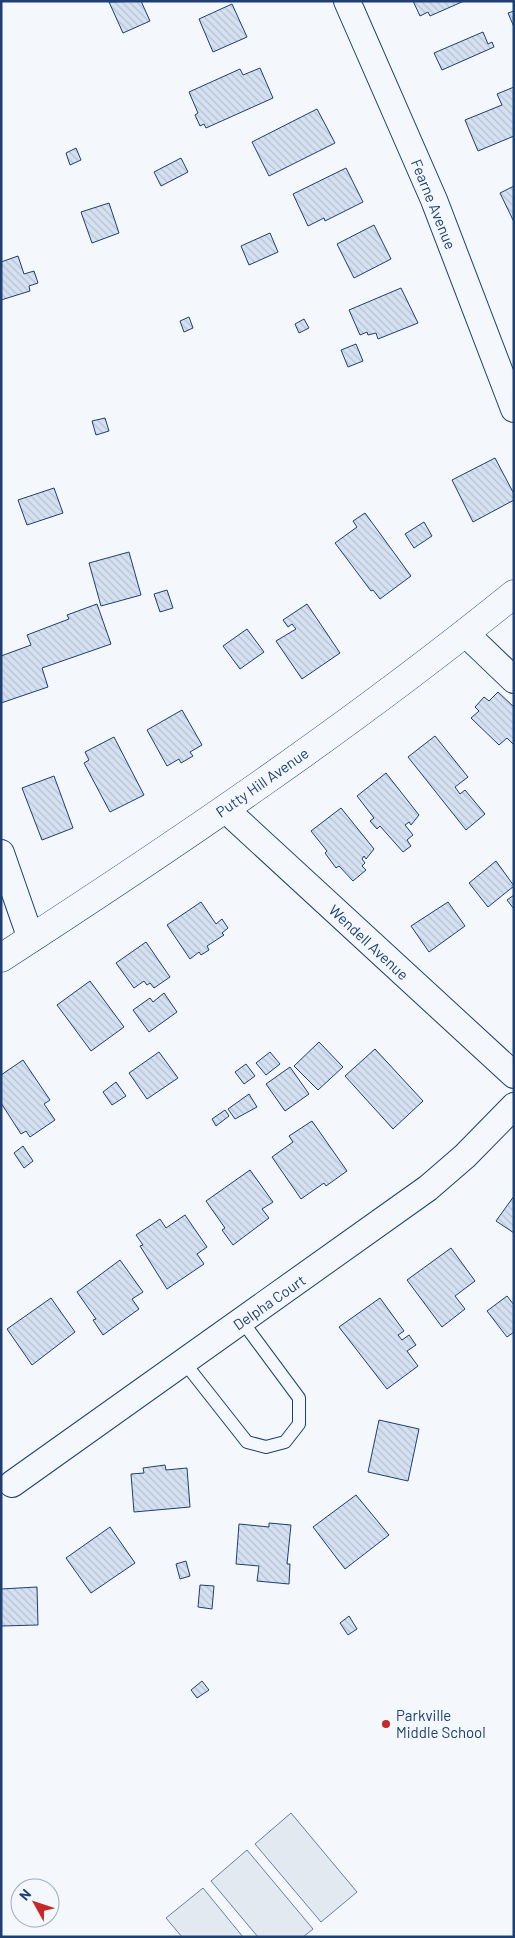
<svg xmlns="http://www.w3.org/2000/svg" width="515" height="1938" viewBox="0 0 515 1938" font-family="Barlow,sans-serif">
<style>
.green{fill:#e3e9f0;stroke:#687fa3}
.building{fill:url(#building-back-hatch);stroke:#1d3f73}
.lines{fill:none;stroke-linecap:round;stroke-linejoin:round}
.service-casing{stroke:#1d3f73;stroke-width:14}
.minor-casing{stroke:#1d3f73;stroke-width:28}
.secondary-casing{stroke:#1d3f73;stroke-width:29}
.service{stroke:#f4f7fb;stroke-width:12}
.minor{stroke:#f4f7fb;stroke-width:26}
.secondary{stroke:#f4f7fb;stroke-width:28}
.poi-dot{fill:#c62828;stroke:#f4f7fb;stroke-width:2}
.labels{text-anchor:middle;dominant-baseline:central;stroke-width:4;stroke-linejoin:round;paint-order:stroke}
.street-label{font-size:15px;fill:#1d3f73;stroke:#f4f7fb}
.poi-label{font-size:15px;fill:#1d3f73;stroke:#f4f7fb;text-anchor:start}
</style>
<defs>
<pattern id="building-back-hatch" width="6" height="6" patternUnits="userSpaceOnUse" patternTransform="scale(1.25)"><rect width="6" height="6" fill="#d5e0f0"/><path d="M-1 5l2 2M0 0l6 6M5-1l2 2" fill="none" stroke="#b6c1d1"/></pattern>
</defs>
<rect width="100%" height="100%" fill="#f4f7fb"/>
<g class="green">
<path d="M291,1813L357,1892L321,1922L255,1844Z"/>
<path d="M247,1850L313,1929L303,1937H258L211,1881Z"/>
<path d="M203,1888L243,1937H182L166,1918Z"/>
</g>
<g class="building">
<path d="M141,1L150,21L123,33L109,2Z"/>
<path d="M413,1H464L430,16L428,12L420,16Z"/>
<path d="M232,4L247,37L213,52L199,19Z"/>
<path d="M514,11V27L508,13Z"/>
<path d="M483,32L488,44L492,42L494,47L442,70L434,53Z"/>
<path d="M260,68L273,98L206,128L204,124L200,126L195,115L198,113L189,92L240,69L243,75Z"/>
<path d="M514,87V136L478,151L465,120L502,105L497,94Z"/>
<path d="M317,109L335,143L269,176L252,142Z"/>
<path d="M76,148L81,160L70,165L66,153Z"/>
<path d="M181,158L188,172L161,186L154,172Z"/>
<path d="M346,168L363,202L325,221L324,218L308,226L293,194Z"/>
<path d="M514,186V222L500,193Z"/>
<path d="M109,203L119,233L92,243L81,212Z"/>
<path d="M374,225L391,259L354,278L337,244Z"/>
<path d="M270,233L278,252L249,265L241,246Z"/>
<path d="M18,256L24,274L34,271L38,283L29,286L30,291L1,300V262Z"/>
<path d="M401,288L418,323L378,339L376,333L368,335L367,332L360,335L349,310Z"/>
<path d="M189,317L193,328L184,332L180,321Z"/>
<path d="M304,319L309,328L299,333L295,324Z"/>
<path d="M356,344L363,361L348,367L341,350Z"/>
<path d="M105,418L109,431L96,435L92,421Z"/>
<path d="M495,458L514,494V500L473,522L452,480Z"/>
<path d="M54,488L63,513L27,525L18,500Z"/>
<path d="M365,513L411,576L380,599L373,590L371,591L335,543L357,527L353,521Z"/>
<path d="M424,522L432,536L414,548L405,534Z"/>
<path d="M129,552L141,595L101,606L89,563Z"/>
<path d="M167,590L173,608L160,612L154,594Z"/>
<path d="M97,604L111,644L42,668L48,687L1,703V656L31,645L27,635L69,619L67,615Z"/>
<path d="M307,604L340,653L302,679L276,641L296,629L292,624L288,627L283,620Z"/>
<path d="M247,629L264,652L240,669L223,646Z"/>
<path d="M498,692L514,707V745L507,738L499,745L471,718L479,711L475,707L484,697L489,701Z"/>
<path d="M182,710L202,745L190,752L193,756L181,763L179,759L167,766L147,730Z"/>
<path d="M435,736L468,777L455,787L460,794L465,790L485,814L466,830L408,757Z"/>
<path d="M114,737L144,795L110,812L84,763L89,760L85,752Z"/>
<path d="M386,773L419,815L411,825L409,822L405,825L413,835L407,840L411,846L403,852L380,826L377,829L370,821L374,818L357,796Z"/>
<path d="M54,776L73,828L42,840L22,788Z"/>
<path d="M341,808L374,849L366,859L364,856L362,859L365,863L362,866L366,870L353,881L339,866L336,868L325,853L327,851L311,831Z"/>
<path d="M496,861L514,886L488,907L469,883Z"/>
<path d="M514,895V909L507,900Z"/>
<path d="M201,902L216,924L222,919L228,928L222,933L224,935L207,946L209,950L201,955L199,952L190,959L167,925Z"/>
<path d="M448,902L465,926L429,952L411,926Z"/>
<path d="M146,942L170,977L154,988L150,983L147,985L144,981L134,988L116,963Z"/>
<path d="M90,981L124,1027L91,1051L57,1005Z"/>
<path d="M164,993L177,1012L149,1032L133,1010L150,998L153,1002Z"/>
<path d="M319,1042L343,1067L318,1090L294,1066Z"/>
<path d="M375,1049L423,1101L393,1129L345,1076Z"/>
<path d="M159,1052L178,1078L147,1099L129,1073Z"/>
<path d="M270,1052L280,1064L266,1075L256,1063Z"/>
<path d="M23,1060L50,1100L44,1104L55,1120L30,1137L26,1131L21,1134L1,1103V1075Z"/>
<path d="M246,1064L255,1076L244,1084L235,1072Z"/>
<path d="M290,1067L309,1094L285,1111L266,1084Z"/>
<path d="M116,1082L126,1096L112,1105L103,1092Z"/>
<path d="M249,1094L257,1107L235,1119L228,1109Z"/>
<path d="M225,1110L229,1116L216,1126L212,1119Z"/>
<path d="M312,1121L347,1171L326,1186L324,1183L301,1199L272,1157L293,1142L289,1136Z"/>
<path d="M23,1146L33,1161L24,1168L14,1153Z"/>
<path d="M250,1170L273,1202L262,1209L269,1218L233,1245L222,1230L225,1228L206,1201Z"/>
<path d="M514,1196V1233L496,1221Z"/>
<path d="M185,1215L207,1247L197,1254L204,1264L167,1289L140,1246L143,1245L136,1235L160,1219L166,1228Z"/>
<path d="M451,1248L475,1281L455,1296L465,1309L442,1327L407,1280Z"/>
<path d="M120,1260L143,1292L132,1299L139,1309L103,1335L93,1320L96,1319L77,1292Z"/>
<path d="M507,1296L514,1305V1332L507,1337L487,1311Z"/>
<path d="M51,1298L75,1332L32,1365L7,1329Z"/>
<path d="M380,1298L404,1331L398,1335L402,1340L409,1335L416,1345L407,1351L418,1366L387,1389L339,1327Z"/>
<path d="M379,1420L419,1429L408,1481L368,1472Z"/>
<path d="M165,1465L166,1470L187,1468L190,1507L134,1512L131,1474L144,1473L143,1468Z"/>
<path d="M356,1495L389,1535L345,1569L313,1527Z"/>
<path d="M269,1523L291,1525L287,1564H290L289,1584L257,1581L259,1566L236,1564L239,1524L269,1527Z"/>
<path d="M110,1527L135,1563L91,1593L66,1558Z"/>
<path d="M186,1561L190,1576L180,1579L176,1564Z"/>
<path d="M200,1585L214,1586L212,1609L198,1607Z"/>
<path d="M37,1587L38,1625L1,1626V1589Z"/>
<path d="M349,1616L357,1629L348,1635L340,1623Z"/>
<path d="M202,1681L209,1690L197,1698L191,1690Z"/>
</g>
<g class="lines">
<g class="service-casing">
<path id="service" d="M184,1362L247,1442L266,1447L285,1442L299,1424V1398L242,1321"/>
</g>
<g class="minor-casing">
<g id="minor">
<path d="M347,1L434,200L514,409"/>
<path d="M465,633L514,680"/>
<path d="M225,809L514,1075"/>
<path d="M1,853L31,939"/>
<path d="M12,1484L428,1188L465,1156L514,1106"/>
</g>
</g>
<g class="secondary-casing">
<path id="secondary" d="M1,958C177,844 351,726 514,594"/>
</g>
<use href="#service" class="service"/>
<use href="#minor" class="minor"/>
<use href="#secondary" class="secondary"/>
</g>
<circle class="poi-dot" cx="386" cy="1724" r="5"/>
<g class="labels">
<g class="street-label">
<text transform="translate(434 204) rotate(68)">Fearne Avenue</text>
<text transform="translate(262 782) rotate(-35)">Putty Hill Avenue</text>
<text transform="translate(369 942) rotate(43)">Wendell Avenue</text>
<text transform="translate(269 1302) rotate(-35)">Delpha Court</text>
</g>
<g class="poi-label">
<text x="396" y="1715">Parkville<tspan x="396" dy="17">Middle School</tspan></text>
</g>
</g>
<rect width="515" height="1938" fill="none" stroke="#1d3f73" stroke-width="5"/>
<g transform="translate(35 1903) rotate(310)"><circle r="24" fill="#f4f7fb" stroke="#9eadc5"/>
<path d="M0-4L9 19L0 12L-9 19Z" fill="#c62828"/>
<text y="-8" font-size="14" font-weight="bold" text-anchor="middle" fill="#1d3f73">N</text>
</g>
</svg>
